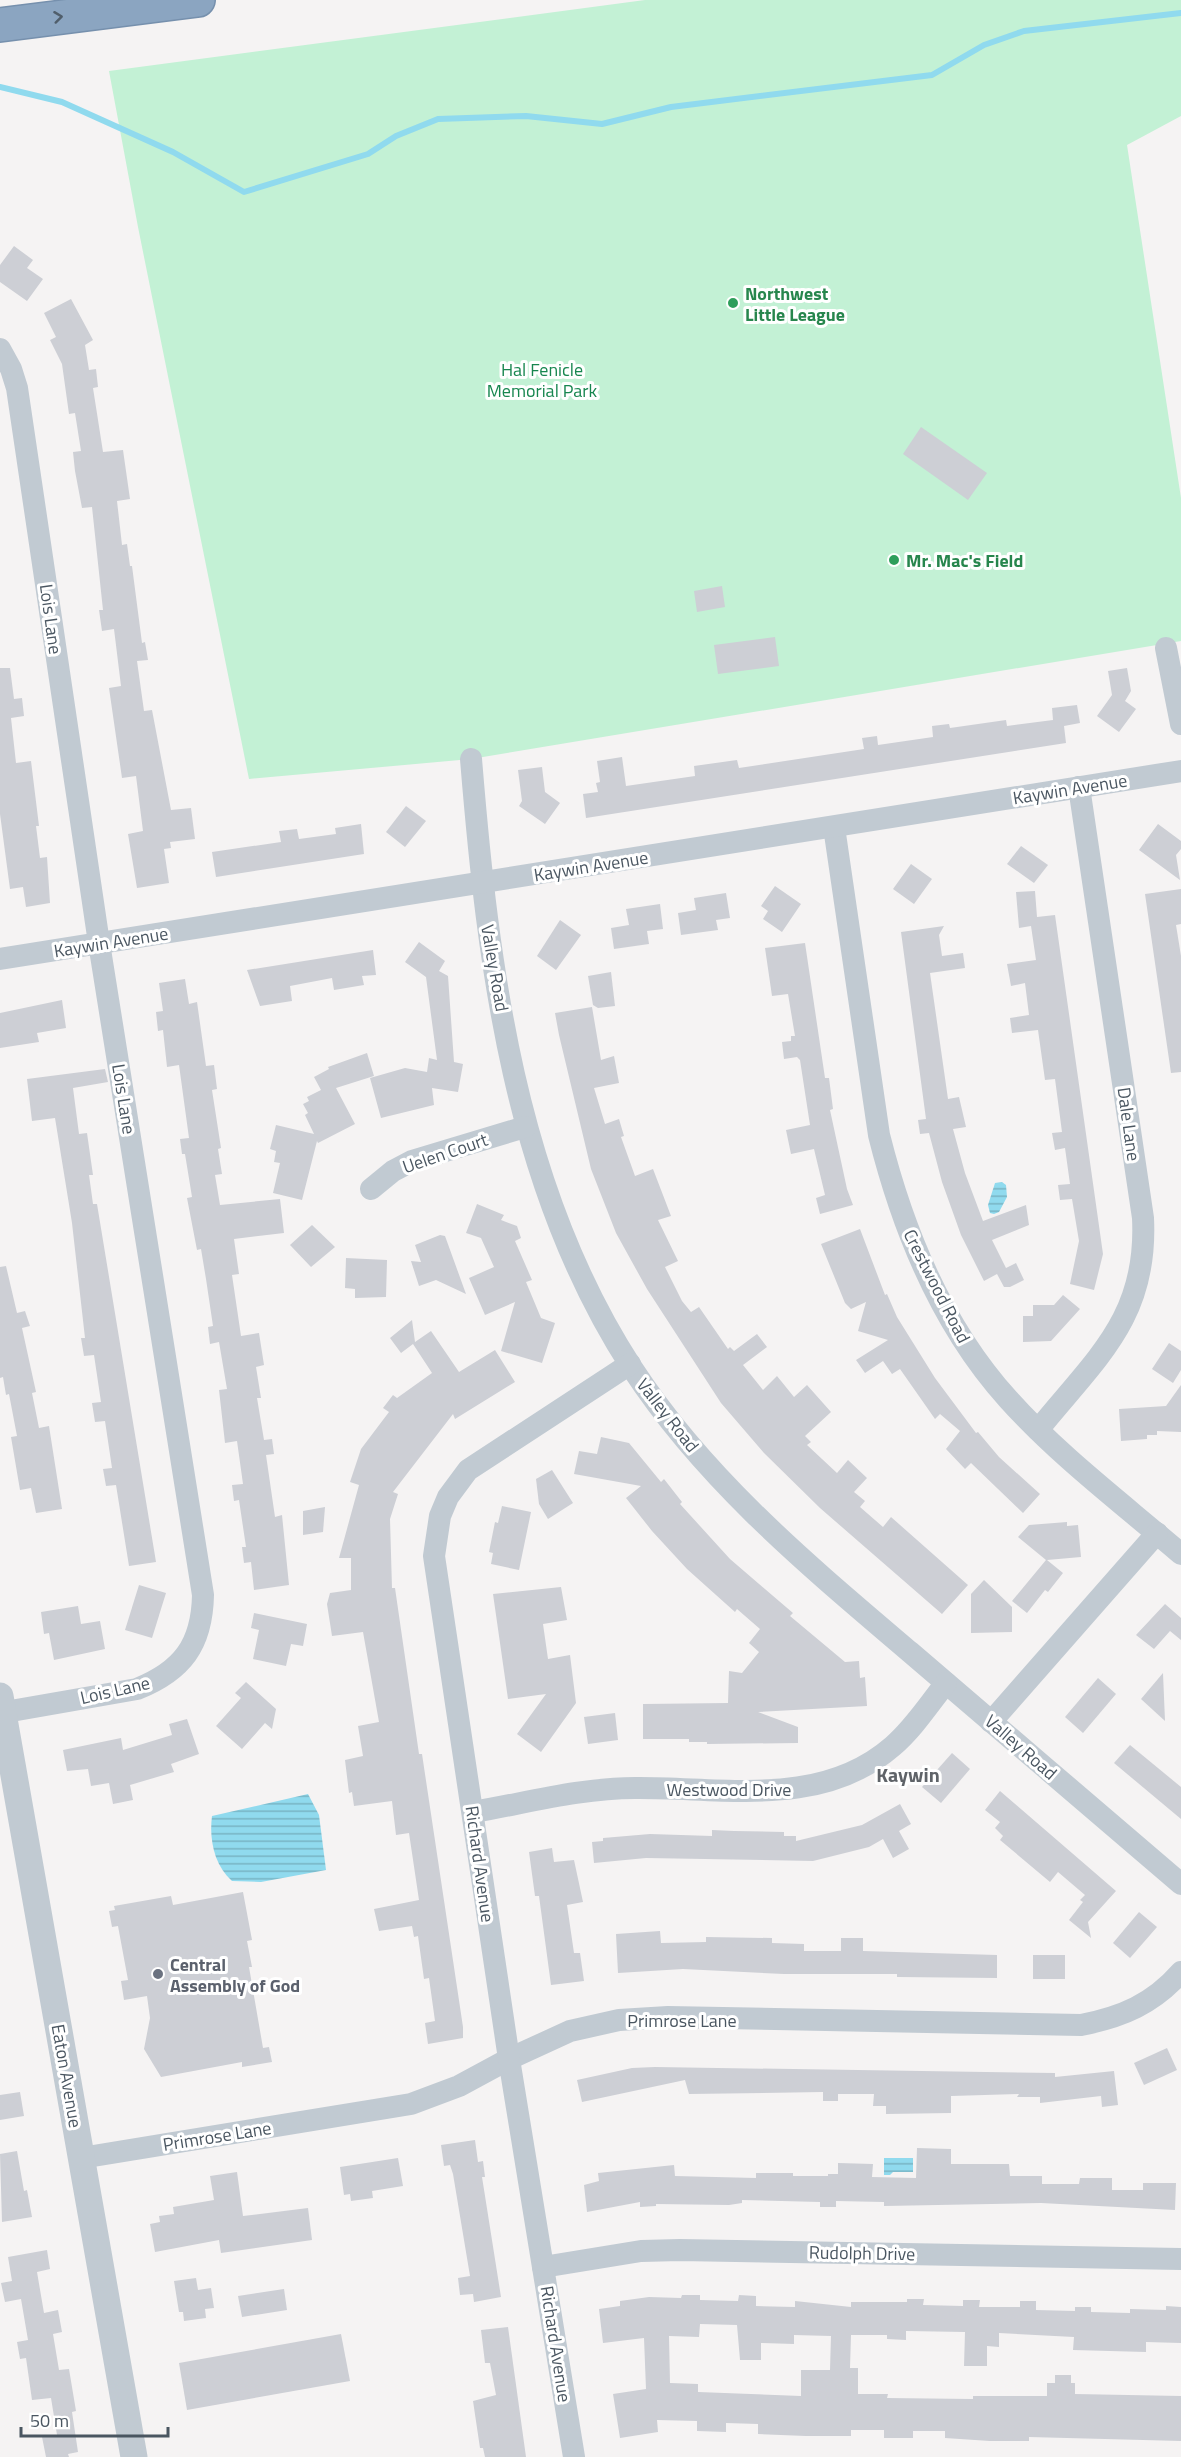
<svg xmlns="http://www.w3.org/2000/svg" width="1181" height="2457" viewBox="0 0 1181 2457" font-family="'Titillium Web',sans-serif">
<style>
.park{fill:#c3f1d5}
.water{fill:url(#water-rules)}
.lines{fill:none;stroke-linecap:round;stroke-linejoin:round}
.stream{stroke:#90daee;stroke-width:6}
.building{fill:#cdcfd5;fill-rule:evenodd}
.motorway-casing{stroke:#7690ad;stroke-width:36}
.minor{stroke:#c1cad2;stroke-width:22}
.tertiary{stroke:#c1cad2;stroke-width:27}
.motorway{stroke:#8ba5c1;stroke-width:33}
.oneway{stroke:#505e6b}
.leisure-dot{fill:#2e9e5b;stroke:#fff;stroke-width:2}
.worship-dot{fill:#6b7280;stroke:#fff;stroke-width:2}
.labels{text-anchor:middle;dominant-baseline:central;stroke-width:6;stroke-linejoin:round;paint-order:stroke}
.leisure-label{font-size:18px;font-weight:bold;fill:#27864d;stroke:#fff;text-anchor:start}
.park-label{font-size:18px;fill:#17864f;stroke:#fff}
.street-label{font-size:18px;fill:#4a5661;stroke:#fff}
.worship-label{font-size:18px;font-weight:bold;fill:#5b616d;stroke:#fff;text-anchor:start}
.neighbourhood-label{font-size:20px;font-weight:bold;fill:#5f6368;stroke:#fff}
</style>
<defs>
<pattern id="water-rules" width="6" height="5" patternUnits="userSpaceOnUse" patternTransform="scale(1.5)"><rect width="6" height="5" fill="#90daee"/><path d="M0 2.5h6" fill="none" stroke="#78b4c4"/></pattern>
</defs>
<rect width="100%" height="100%" fill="#f5f3f3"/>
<path class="park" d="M645,0H1181V116L1127,145L1181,498V641L471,759L249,779L138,227L109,71Z"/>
<g class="water">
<path d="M1002,1182L1006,1185L1007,1197L999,1212L994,1214L990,1213L988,1205L995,1183Z"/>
<path d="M308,1794L319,1815L326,1870L261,1882L232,1881C214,1865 209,1839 212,1816Z"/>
<path d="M884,2158H913V2172H893L890,2175H884Z"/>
</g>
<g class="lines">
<path class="stream" d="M0,87L62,102L173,152L244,192L368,154L396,136L438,119L526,116L602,124L671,107L932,75L984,45L1024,31L1181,13"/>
</g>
<g class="building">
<path d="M14,246L33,260L27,268L43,279L27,301L0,282V265Z"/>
<path d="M71,299L93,340L85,345L89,370L96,369L98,387L93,388L103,452L123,450L130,499L117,501L122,545L127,544L130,566H132L142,643L145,642L148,660L137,661L144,711L152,710L171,810L191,808L195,839L170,842L171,848L164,849L169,883L137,888L128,834L143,831L136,776L122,778L109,688L121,686L114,629L102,631L99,610H103L92,507L82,508L75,471L73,452L81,451L75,413L69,414L62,364L50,340L56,337L44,313Z"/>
<path d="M921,427L987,473L968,500L903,454Z"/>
<path d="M722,586L725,607L697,612L694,591Z"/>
<path d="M775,637L779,666L718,674L714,645Z"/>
<path d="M0,668H10L14,699L22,698L24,716L11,718L16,763L31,761L39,826H36L40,858L47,857L50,903L26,907L23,887L10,889L0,814Z"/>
<path d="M1127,668L1131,691L1125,701L1136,709L1119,732L1097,716L1112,695L1108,671Z"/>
<path d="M1077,705L1080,723L1064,726L1066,743L586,818L583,794L598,792L596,783L600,782L597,761L622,757L626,786L695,776L694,766L737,760L739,768L864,749L862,738L877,736L878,745L933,737L932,726L949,724L950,728L1006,720L1007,726L1053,720L1052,708Z"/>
<path d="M542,767L545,792L560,803L545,824L519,806L522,801L518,770Z"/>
<path d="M406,806L426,821L405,847L386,832Z"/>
<path d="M361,824L364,854L216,877L212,852L281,842L279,831L297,829L299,839L336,834L335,828Z"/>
<path d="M1158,824L1181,841V849L1176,855L1180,880L1139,850Z"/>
<path d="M1021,846L1048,865L1034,883L1007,864Z"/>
<path d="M911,864L932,879L914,904L893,889Z"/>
<path d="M775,886L801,904L782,932L763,919L768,911L761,906Z"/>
<path d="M1181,889V924L1176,925L1181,956V1072L1171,1073L1145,894Z"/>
<path d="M1035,891L1037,917L1055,915L1103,1254L1094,1290L1070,1284L1079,1241L1072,1199L1060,1200L1058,1185L1070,1184L1065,1148L1055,1150L1052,1133L1062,1132L1055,1079L1045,1080L1038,1030L1012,1033L1010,1018L1029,1015L1025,983L1011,986L1007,964L1036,960L1031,926L1019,928L1016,892Z"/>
<path d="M726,893L730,918L716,920L718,930L681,935L678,913L696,910L694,898Z"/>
<path d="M660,904L663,929L647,931L649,944L614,949L611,928L629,925L626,909Z"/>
<path d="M560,920L581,935L556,970L537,956Z"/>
<path d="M944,926L939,935L942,956L963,953L965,968L930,973L948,1099L959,1097L966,1127L953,1129L965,1173L983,1221L1026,1205L1029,1225L992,1240L1006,1268L1016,1263L1024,1280L1010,1287H1004L997,1274L984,1281L961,1235L942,1182L929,1133L920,1134L918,1120L926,1119L901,932Z"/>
<path d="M419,942L445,961L439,971L448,976L454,1062L463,1064L458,1092L432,1088L434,1105L381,1118L370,1078L405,1068L427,1072L429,1058L437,1060L426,977L405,962Z"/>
<path d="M805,943L825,1078H829L833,1109L830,1110L847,1189L853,1205L820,1214L816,1198L825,1195L814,1149L791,1154L786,1130L810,1125L800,1060L797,1057L784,1059L782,1042L791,1041V1036H795L788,994L772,996L765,948Z"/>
<path d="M373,950L376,975L362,976L364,985L334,990L332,978L290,986L292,1001L260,1006L247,970Z"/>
<path d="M611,972L615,1006L598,1008L593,1005L588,976Z"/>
<path d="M185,979L189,1004L197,1002L206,1066L214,1065L217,1089L212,1090L221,1148L218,1149L222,1174L215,1175L220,1205L280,1199L284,1233L234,1239L239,1274L232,1275L241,1336L259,1333L264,1365L256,1367L261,1398H257L264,1440L272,1439L274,1454L266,1455L267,1462L275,1517L282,1515L289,1585L254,1590L251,1562L244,1563L242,1547H246L239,1500L234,1501L232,1485L243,1484L237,1441L225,1443L219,1390L227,1389L219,1342L210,1344L208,1327L213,1326L206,1279L201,1249L197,1250L187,1198L192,1197L185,1154H182L180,1139L189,1138L179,1065L167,1067L163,1030L158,1031L156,1012L163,1011L159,983Z"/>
<path d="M62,1000L66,1028L37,1033L39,1042L0,1048V1013Z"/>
<path d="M592,1007L601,1060L614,1056L619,1083L594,1088L605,1124L619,1119L624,1136L621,1137L635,1176L653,1169L671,1216L658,1220L678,1261L665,1267L682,1301L691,1312L699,1307L728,1349L730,1347L734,1351L757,1334L767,1347L743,1365L763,1390L777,1376L794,1397L807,1385L831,1412L805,1436L811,1442L807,1445L837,1473L848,1460L867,1478L854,1492L865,1501L860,1507L883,1527L891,1517L968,1585L942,1614L820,1508L764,1453L721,1403L647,1289L616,1233L591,1169L559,1035L555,1013Z"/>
<path d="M367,1053L374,1076L336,1088L355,1124L318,1143L317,1141L302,1200L273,1193L280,1163L274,1162L276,1151L270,1149L276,1125L314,1134L305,1115L308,1113L303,1104L309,1101L307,1097L321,1090L314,1077L329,1069L328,1067Z"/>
<path d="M105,1069L108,1082L73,1088L79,1134L87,1133L93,1175H89L93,1204H97L156,1562L129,1566L116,1485L106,1486L103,1469L112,1468L105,1421L95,1422L92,1403L101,1402L94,1355L84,1356L81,1338H85L72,1223L55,1118L32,1121L27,1079Z"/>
<path d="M477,1204L504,1215L501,1220L517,1226L521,1238L515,1241L532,1280L526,1282L541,1318L555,1323L542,1363L501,1351L515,1302L485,1315L469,1278L494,1267L481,1238L466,1233Z"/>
<path d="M312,1225L335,1247L311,1267L290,1245Z"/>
<path d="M860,1229L885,1295L887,1294L897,1317L935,1378L976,1433L978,1432L999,1457L1040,1494L1023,1513L971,1463L965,1469L946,1449L960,1431L940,1414L935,1419L900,1369L892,1374L883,1361L865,1373L856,1360L888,1340L858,1331L866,1302L851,1309L845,1303L821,1244Z"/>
<path d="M440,1235L445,1236L466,1294L436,1280L419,1286L411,1261L421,1262L415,1245Z"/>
<path d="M346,1258L387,1260L386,1297L355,1298V1289L345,1288Z"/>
<path d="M6,1266L17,1313L25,1311L30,1326L22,1328L36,1392L32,1393L39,1428L49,1426L62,1509L36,1513L31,1488L20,1490L11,1437L17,1436L9,1394L6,1395L3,1377L0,1378V1267Z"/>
<path d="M1063,1295L1080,1309L1051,1341L1023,1342V1316H1033V1305H1054Z"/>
<path d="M412,1320L415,1342L431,1331L459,1372L495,1350L515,1382L455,1419L453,1414L393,1492L398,1494L390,1519L392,1588H395L419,1754H422L463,2027V2038L428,2044L425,2023L435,2021L429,1978L424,1979L418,1936L414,1937L412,1926L379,1931L374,1909L419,1900L409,1833L396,1835L392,1801L354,1806L352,1792L349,1793L345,1760L363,1756L358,1726L379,1722L363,1632L332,1636L327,1604L330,1593L351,1590V1558H339L359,1485L350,1482L361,1449L389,1412L383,1408L393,1395L397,1398L432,1373L413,1344L401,1353L390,1338Z"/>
<path d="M1169,1343L1181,1351V1370L1173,1383L1152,1369Z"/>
<path d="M1181,1385V1432L1157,1431V1435H1147V1439L1121,1441L1119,1409L1166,1406Z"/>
<path d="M601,1437L629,1443L661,1482L664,1479L682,1502L680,1504L730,1559L793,1613L790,1616L845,1662L859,1661L860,1678L865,1677L867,1706L758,1712L798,1727V1743L707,1744V1742H689V1739H643V1704L728,1703L729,1671L742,1673L759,1652L749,1643L760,1629L737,1609L735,1612L687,1569L652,1531L626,1498L641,1486L574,1474L579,1451L597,1454Z"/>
<path d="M552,1470L573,1503L548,1519L539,1504L536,1479Z"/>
<path d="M502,1506L531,1512L519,1570L491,1564L493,1553L489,1552L495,1522L498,1523Z"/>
<path d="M325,1507L323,1532L303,1535V1511Z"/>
<path d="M1067,1522V1526L1078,1525L1081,1557L1047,1560L1063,1573L1048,1592L1045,1590L1027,1613L1012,1601L1046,1560L1018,1537L1029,1525Z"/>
<path d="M984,1580L1012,1607V1632L971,1633V1594Z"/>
<path d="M139,1585L166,1593L152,1638L125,1630Z"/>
<path d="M561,1587L567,1620L543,1624L548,1659L570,1655L576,1703L541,1752L517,1734L546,1694L508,1699L493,1594Z"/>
<path d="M1165,1604L1181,1618V1640L1170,1631L1154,1649L1136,1635Z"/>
<path d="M78,1606L81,1624L100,1621L105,1649L54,1660L49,1633L44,1634L41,1612Z"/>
<path d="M254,1613L307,1624L303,1646L291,1644L286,1666L253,1659L259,1630L251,1628Z"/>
<path d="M1163,1673L1165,1721L1141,1699Z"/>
<path d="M1098,1678L1116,1694L1083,1733L1065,1717Z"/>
<path d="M246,1682L276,1709L272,1729L265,1723L242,1749L216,1726L241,1698L235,1693Z"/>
<path d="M615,1713L618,1740L588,1744L584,1717Z"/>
<path d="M187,1719L199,1754L171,1764L174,1772L130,1785L133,1800L113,1804L109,1783L91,1786L88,1769L67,1771L63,1750L121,1738L123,1750L172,1735L169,1724Z"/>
<path d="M1130,1745L1181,1787V1819L1114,1763Z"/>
<path d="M952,1753L970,1769L941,1803L922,1787Z"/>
<path d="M1000,1791L1116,1891L1088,1922L1091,1938L1069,1920L1083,1902L1080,1900L1085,1895L1058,1872L1050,1882L1000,1840L1003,1836L995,1828L1000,1822L985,1810Z"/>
<path d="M900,1804L911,1824L899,1831L909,1849L893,1858L883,1839L869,1847L813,1861L646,1858L594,1863L592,1842L603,1841V1838L650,1834L712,1836V1830L734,1831L784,1832V1836H796V1841L862,1825Z"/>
<path d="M552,1848L554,1862L574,1860L583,1902L567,1905L574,1953H580L584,1981L551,1985L539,1896H535L529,1852Z"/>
<path d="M243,1892L252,1940L247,1941L252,1967H249L263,2048L269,2047L272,2062L242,2067V2062L161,2077L144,2049L150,2018L147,1996L124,2000L121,1981L128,1980L118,1926L112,1927L109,1911L115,1910L114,1906L171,1896L173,1905Z"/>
<path d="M1139,1912L1157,1927L1130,1958L1113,1943Z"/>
<path d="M660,1931L661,1943L706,1942V1937L772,1938V1943L804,1944V1951H841V1938H863V1951L997,1955V1978L897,1977V1974H784L683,1969L618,1973L616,1934Z"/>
<rect x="1033" y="1955" width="32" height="24"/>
<path d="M1167,2048L1177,2070L1144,2085L1134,2063Z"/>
<path d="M655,2067L1055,2073V2077L1114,2071L1118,2105L1102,2107L1101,2096L1040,2103V2097H1017L1019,2094L951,2096V2113L886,2114V2106H873L874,2094H838V2101H823V2092L689,2094L685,2080L582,2102L577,2080L632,2068Z"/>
<path d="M20,2092L24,2116L0,2120V2095Z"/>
<path d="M475,2140L478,2162L483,2161L485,2177H482L501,2297L474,2302L473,2294L460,2295L458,2278L470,2276L453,2174L450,2165L444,2166L441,2145Z"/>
<path d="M917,2148L951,2149V2164H1009L1010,2176H1042V2184H1079L1080,2178H1112V2190H1143V2183H1176L1175,2210L1041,2203L884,2206V2202L836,2201V2207H820V2202L742,2200V2203L729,2205L656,2204V2206L640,2207V2202L587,2212L584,2185L599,2181L598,2173L674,2165L675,2176L756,2178V2173H793V2176H828V2174H838V2163L873,2164L872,2177L916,2178Z"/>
<path d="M17,2151L24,2191L27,2190L32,2217L2,2222L0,2154Z"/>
<path d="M398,2158L403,2186L372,2191L373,2198L351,2201L350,2194L344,2195L340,2167Z"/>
<path d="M237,2172L243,2216L308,2208L312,2240L221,2253L219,2240L155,2252L150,2224L160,2222L159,2216L174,2214L173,2207L214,2200L210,2176Z"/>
<path d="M47,2250L50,2269L37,2272L44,2313L58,2310L62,2332L53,2334L59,2370L69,2369L76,2411L72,2412L78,2452L68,2454L69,2457H46L42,2437L57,2435L51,2398L32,2400L26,2358L20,2359L17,2342L28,2340L21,2299L5,2302L1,2283L12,2281L8,2257Z"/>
<path d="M196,2278L198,2290L211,2288L214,2308L205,2309L206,2318L184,2321L183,2312H179L174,2281Z"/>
<path d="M284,2289L287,2310L242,2317L238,2296Z"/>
<path d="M682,2295H700V2300L738,2301L739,2295L756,2296V2306L795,2307V2301L851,2307V2302H907V2299H924L923,2305L963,2306V2300H980L979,2307H1020V2301H1036V2310L1075,2311V2307H1091V2312L1130,2313V2309L1166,2310V2306L1181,2307V2343L1146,2342V2352L1073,2350L1074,2337L999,2333V2347L987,2346V2366H964L965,2332L906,2331V2340L887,2339V2335H851L850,2368H858V2394H888L887,2398L973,2399V2396H1047V2383H1055V2375H1071V2383H1075V2394L1181,2396V2441L1029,2437V2441H990L945,2438V2431H913V2438H884V2430H851V2436H806L758,2434V2424L726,2423V2432L697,2431V2421L657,2420L658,2432L620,2438L613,2394L646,2389L644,2338L603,2343L599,2309L620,2306V2301L649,2297L681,2298ZM700,2324L737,2325L740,2360H761V2343L794,2344V2335L831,2336L830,2370H801V2396L698,2392V2384L670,2383L669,2336L699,2337Z"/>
<path d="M508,2327L526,2457H485L483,2448H480L473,2401L496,2395L490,2363H485L481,2330Z"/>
<path d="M341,2334L350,2381L187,2410L179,2363Z"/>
</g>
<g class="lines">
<g class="motorway-casing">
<path id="motorway" d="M0,25L198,0"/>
</g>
<g class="minor">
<path d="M0,349L11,369L17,388L99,943L203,1595C202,1645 182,1671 137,1689L0,1713"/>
<path d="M1166,648L1181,724"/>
<path d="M471,759C488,968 515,1188 632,1368C705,1480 809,1566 910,1652C1000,1729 1091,1807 1181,1884"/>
<path d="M834,827L879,1135C903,1231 941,1325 1008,1399C1059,1456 1123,1504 1181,1554"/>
<path d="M0,959L1181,771"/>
<path d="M371,1189L393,1171L412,1161L525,1127"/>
<path d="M1038,1430C1096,1358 1148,1318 1143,1218L1079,787"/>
<path d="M991,1722L1157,1533"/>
<path d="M473,1812C526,1803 581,1788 635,1788C723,1787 821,1809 893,1746C914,1728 929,1704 946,1683"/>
<path d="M81,2158L411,2104L459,2086L509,2059L570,2031L619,2020L668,2017L1081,2025C1122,2017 1153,2004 1181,1972"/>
<path d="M543,2267L641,2251L680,2250L1181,2259"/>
<path d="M574,2457L509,2059L434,1556L440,1516L448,1497L468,1470L630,1364"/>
</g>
<path class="tertiary" d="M0,1696L134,2457"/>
<use href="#motorway" class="motorway"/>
</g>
<defs><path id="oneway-chevron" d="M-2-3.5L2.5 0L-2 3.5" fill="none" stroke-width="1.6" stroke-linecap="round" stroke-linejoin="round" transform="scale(1.5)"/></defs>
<use class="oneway" href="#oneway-chevron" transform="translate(58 17) rotate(-7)"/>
<g class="leisure-dot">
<circle cx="733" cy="303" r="6"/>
<circle cx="894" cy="560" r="6"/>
</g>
<circle class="worship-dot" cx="158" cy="1974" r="6"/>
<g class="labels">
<g class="leisure-label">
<text x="745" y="293">Northwest<tspan x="745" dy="21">Little League</tspan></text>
<text x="906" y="560">Mr. Mac's Field</text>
</g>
<g class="park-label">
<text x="542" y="369">Hal Fenicle<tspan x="542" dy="21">Memorial Park</tspan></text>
</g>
<g class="street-label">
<text transform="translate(51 619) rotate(82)">Lois Lane</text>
<text transform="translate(1070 789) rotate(-9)">Kaywin Avenue</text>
<text transform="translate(591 866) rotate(-9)">Kaywin Avenue</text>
<text transform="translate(111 942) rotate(-9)">Kaywin Avenue</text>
<text transform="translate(495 968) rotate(80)">Valley Road</text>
<text transform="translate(124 1099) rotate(81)">Lois Lane</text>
<text transform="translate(1129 1124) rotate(82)">Dale Lane</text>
<text transform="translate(445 1153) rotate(-19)">Uelen Court</text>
<text transform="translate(937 1286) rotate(63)">Crestwood Road</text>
<text transform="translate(668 1415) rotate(52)">Valley Road</text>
<text transform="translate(115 1690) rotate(-13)">Lois Lane</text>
<text transform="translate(1021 1747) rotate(41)">Valley Road</text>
<text x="729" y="1789">Westwood Drive</text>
<text transform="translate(480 1864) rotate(82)">Richard Avenue</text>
<text x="682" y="2020">Primrose Lane</text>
<text transform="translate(67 2076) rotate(80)">Eaton Avenue</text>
<text transform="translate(217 2136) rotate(-9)">Primrose Lane</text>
<text transform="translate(862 2253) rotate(1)">Rudolph Drive</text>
<text transform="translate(556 2344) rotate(81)">Richard Avenue</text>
</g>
<g class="worship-label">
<text x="170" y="1964">Central<tspan x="170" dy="21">Assembly of God</tspan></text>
</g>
<g class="neighbourhood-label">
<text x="908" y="1774">Kaywin</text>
</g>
</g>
<path d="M21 2427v9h147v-9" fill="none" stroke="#4a5661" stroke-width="3"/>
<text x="30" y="2427" font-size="18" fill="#4a5661" stroke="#ffffff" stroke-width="4.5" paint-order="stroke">50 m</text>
</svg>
